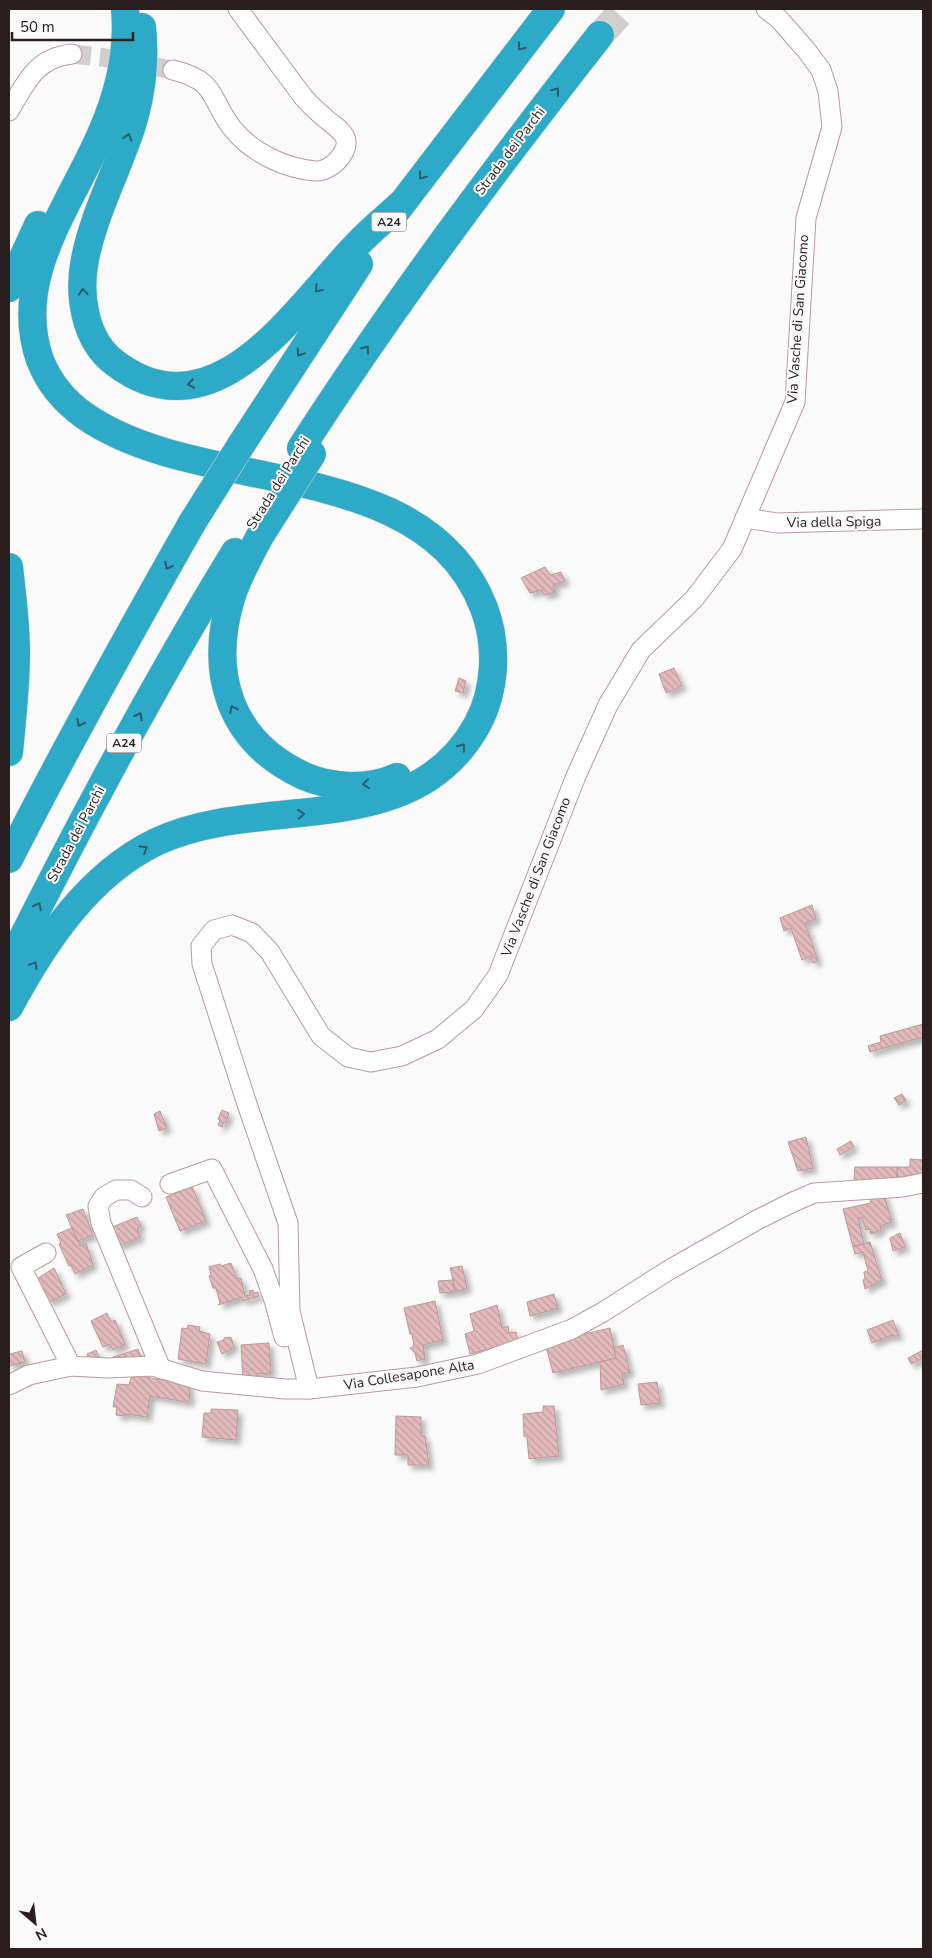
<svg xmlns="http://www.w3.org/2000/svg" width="932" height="1958" viewBox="0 0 932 1958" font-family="'Nunito Sans',sans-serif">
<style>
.building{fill:url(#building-back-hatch);stroke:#bb999c;filter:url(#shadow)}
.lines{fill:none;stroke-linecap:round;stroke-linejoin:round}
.minor-tunnel{stroke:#d1cece;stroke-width:19;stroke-dasharray:19 9;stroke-linecap:butt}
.highway-tunnel{stroke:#d1cece;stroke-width:28;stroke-dasharray:28 14;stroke-linecap:butt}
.minor-casing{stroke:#bb999c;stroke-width:21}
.highway-casing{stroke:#d9d6d7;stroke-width:29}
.minor{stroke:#fff;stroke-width:19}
.highway{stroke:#2daac7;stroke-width:28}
.highway-bridge-casing{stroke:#d9d6d7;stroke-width:29;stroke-linecap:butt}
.highway-bridge{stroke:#2daac7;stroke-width:28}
.oneway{stroke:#2c5d6b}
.labels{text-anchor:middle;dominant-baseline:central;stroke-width:4;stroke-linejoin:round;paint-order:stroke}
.shield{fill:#fafafa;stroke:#696061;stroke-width:1}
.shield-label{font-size:12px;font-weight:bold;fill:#2b1e1f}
.street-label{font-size:14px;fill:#2b1e1f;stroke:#fafafa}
</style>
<defs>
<pattern id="building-back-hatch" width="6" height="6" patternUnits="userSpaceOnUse" patternTransform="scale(1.25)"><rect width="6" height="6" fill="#e2b9bc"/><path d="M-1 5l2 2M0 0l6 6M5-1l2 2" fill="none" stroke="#c29fa1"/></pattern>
<filter id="shadow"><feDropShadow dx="4.5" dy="4.5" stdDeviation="2.5" flood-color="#0004"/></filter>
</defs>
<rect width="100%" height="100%" fill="#fafafa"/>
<g class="building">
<path d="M545,567L550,575L561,572L565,581L553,585L555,592L544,595L542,590L530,593L521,578Z"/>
<path d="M674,668L682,686L666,693L659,674Z"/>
<path d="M459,678L466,681L463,693L455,691Z"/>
<path d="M812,905L816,919L805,923L818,961L813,963L811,956L802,960L791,928L784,931L780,918Z"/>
<path d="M923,1024V1037L870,1052L868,1046L881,1042L880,1036Z"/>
<path d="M902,1094L906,1100L899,1105L894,1098Z"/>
<path d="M222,1110L229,1113L226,1122H224L222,1127L218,1125L220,1120L218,1119Z"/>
<path d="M160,1111L167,1128L159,1131L154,1114Z"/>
<path d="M806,1137L813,1168L798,1171L788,1142Z"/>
<path d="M851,1141L854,1147L840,1155L837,1149Z"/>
<path d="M910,1159L923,1160V1178L897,1180V1167H910Z"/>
<path d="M855,1167H897V1180L854,1182Z"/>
<path d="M192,1186L206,1221L180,1231L166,1197Z"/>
<path d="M883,1192L892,1222L880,1226L881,1230L871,1234L870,1229L866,1230L862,1217L858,1218L864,1244L853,1247L843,1209L871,1203L870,1196Z"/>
<path d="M83,1209L93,1235L78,1241L66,1215Z"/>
<path d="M137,1217L141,1226L137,1228L140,1237L118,1246L110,1228Z"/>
<path d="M72,1228L80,1246L86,1243L93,1265L75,1274L71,1265L69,1266L59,1244L61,1243L57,1234Z"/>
<path d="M900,1233L905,1247L893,1251L890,1238Z"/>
<path d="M870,1242L882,1280L865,1289L863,1280L865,1279L864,1272L868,1271L863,1252L855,1254L853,1247Z"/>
<path d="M231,1263L237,1279L241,1278L245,1296L250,1295L249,1291L253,1290L254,1293L258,1292L259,1296L243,1301L242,1297L218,1305L220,1303L216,1288H213L209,1276L211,1275L209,1267L220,1264L221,1266Z"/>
<path d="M462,1266L467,1288L456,1292L450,1268Z"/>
<path d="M54,1268L66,1294L49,1302L35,1280Z"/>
<path d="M453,1280L454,1292L440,1293L438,1281Z"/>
<path d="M554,1294L558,1308L530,1316L527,1302Z"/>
<path d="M435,1301L443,1340L423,1345L425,1359L417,1361L415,1353L410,1348L414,1346L412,1334H410L404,1308Z"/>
<path d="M497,1305L502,1328L508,1326L509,1333L516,1332L518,1341L470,1354L465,1334L474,1331L470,1314Z"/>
<path d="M107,1313L111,1322L115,1320L125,1344L113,1350L110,1344L103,1347L91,1321Z"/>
<path d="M893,1320L899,1336H889L872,1343L867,1330Z"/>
<path d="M188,1325L200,1327L199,1331L210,1334L206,1364L178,1359L182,1328L187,1329Z"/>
<path d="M610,1328L616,1358L553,1373L545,1343Z"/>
<path d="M231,1337L234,1347L222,1354L217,1342L224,1340V1338Z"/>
<path d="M269,1343L271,1373L257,1374V1379L243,1380L241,1345Z"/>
<path d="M623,1345L630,1372L622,1374L624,1384L601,1390L600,1362L616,1358L614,1348Z"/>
<path d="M138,1349L144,1365L116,1364L113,1357Z"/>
<path d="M96,1350L102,1364L91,1363L87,1354Z"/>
<path d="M923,1350V1358L911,1364L908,1358Z"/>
<path d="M22,1351L25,1362L9,1366V1354Z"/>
<path d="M132,1375L189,1384L190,1401H187V1402L150,1396L147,1417L125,1414V1416L116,1415L117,1407H113L117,1384L129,1385Z"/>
<path d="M657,1382L660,1403L641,1405L638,1384Z"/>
<path d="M543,1406H554L559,1456L529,1459L527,1437L524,1436L523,1414L543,1412Z"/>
<path d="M211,1409L238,1410L236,1440L202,1437L204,1413H211Z"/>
<path d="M396,1416L421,1417V1436H425L429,1465H408V1455H395Z"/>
</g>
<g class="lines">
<path class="minor-tunnel" d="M72,54L101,57L173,70"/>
<path class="highway-tunnel" d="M600,35L624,9"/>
<g class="minor-casing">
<g id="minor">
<path d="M173,70C218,81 209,98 232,128C252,153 284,168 315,171C322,172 333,166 338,160C355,140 343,132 326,119C318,112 311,106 304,98L238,9"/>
<path d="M9,111C26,83 35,58 72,54"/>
<path d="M745,518L777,523L923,519"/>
<path d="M170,1184L212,1169L263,1269L274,1300L284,1337"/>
<path d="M142,1197L131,1190H116L104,1197L98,1206L101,1223L161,1369"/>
<path d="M46,1253L21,1267L71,1366"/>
<path d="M9,1385L29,1375L71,1366L107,1368L153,1366L202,1381L285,1389H309L417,1377L478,1364L572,1329L603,1312L669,1270L757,1220L793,1202L814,1193L903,1187L923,1183"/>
<path d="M309,1389L290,1311L288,1223L247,1104L202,964L201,946L214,930L232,925L252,933L270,952L321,1036L348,1057L371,1062L402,1056L438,1039L474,1009L498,975L576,776L608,705L641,650L694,599L732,549L795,402L806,218L832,127L828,91L821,70L807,51L779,19L766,9"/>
</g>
</g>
<g class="highway-casing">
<g id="highway">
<path d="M142,27C146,67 140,107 125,145C111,183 93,219 85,259C78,294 84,340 115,363C214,438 294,311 354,248C368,232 385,219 401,204"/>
<path d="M391,218L551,9"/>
<path d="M9,288L38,225"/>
<path d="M241,445L359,264"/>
<path d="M301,448C393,305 495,169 600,35"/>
<path d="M260,536C250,555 239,574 232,595C208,671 228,741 304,776C331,788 369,790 397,777"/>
<path d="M9,567C12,595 16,624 16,652C16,686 12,719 9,752"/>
<path d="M9,859C67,745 129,634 192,523"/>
<path d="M9,965C79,825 153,686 235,552"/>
<path d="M9,1007C44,942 88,875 156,842C260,792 411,844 477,725C496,690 498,645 484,608C424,453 201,497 85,416C65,402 49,383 40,360C11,278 70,206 101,134C119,94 129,53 125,9"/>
</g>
</g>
<use href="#minor" class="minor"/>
<use href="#highway" class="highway"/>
<g class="highway-bridge-casing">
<g id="highway-bridge">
<path d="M192,523L241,445"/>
<path d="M260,536L312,454"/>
</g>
</g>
<use href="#highway-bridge" class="highway-bridge"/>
</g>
<defs><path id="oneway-chevron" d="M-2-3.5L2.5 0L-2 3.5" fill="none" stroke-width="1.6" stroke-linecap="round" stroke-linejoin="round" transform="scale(1.25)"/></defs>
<g class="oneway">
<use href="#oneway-chevron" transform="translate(521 47) rotate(128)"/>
<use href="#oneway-chevron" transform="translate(556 91) rotate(-52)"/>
<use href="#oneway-chevron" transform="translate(128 137) rotate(-73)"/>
<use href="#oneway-chevron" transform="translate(422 176) rotate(127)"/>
<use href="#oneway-chevron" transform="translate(318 289) rotate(132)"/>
<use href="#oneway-chevron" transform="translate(83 292) rotate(-94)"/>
<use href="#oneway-chevron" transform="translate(366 349) rotate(-54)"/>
<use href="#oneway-chevron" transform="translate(300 353) rotate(123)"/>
<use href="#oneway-chevron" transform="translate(191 384) rotate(171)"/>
<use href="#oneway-chevron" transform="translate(168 566) rotate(120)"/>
<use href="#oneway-chevron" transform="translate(233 709) rotate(-116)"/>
<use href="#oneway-chevron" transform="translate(139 716) rotate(-61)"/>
<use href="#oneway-chevron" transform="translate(80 723) rotate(119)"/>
<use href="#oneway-chevron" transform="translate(462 747) rotate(-52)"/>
<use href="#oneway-chevron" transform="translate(366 784) rotate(173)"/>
<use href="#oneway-chevron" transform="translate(301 814) rotate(-5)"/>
<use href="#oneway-chevron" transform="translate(144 849) rotate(-32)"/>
<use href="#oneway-chevron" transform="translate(38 906) rotate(-63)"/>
<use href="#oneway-chevron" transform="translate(34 965) rotate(-59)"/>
</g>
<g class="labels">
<g class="shield">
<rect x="371.5" y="212.5" width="35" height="19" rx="4"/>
<rect x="106.5" y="733.5" width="35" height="19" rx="4"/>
</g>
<g class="shield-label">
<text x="389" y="222">A24</text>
<text x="124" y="743">A24</text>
</g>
<g class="street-label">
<text transform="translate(510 151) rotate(-53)">Strada dei Parchi</text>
<text transform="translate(798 319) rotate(-86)">Via Vasche di San Giacomo</text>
<text transform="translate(278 483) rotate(-58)">Strada dei Parchi</text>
<text transform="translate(834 522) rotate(-1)">Via della Spiga</text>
<text transform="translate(76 834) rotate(-62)">Strada dei Parchi</text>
<text transform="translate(536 877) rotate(-69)">Via Vasche di San Giacomo</text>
<text transform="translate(409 1375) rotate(-9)">Via Collesapone Alta</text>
</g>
</g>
<rect width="932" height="1958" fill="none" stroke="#2b1e1f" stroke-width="20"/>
<g transform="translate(35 1923) rotate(152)" stroke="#fafafa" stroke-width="4" paint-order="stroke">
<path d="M0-4L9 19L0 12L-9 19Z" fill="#2b1e1f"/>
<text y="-8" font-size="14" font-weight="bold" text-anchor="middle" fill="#2b1e1f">N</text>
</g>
<path d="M12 32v8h121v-8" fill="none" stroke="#2b1e1f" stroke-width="2.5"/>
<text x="20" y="32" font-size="15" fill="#2b1e1f" stroke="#fafafa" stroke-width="4" paint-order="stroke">50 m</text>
</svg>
